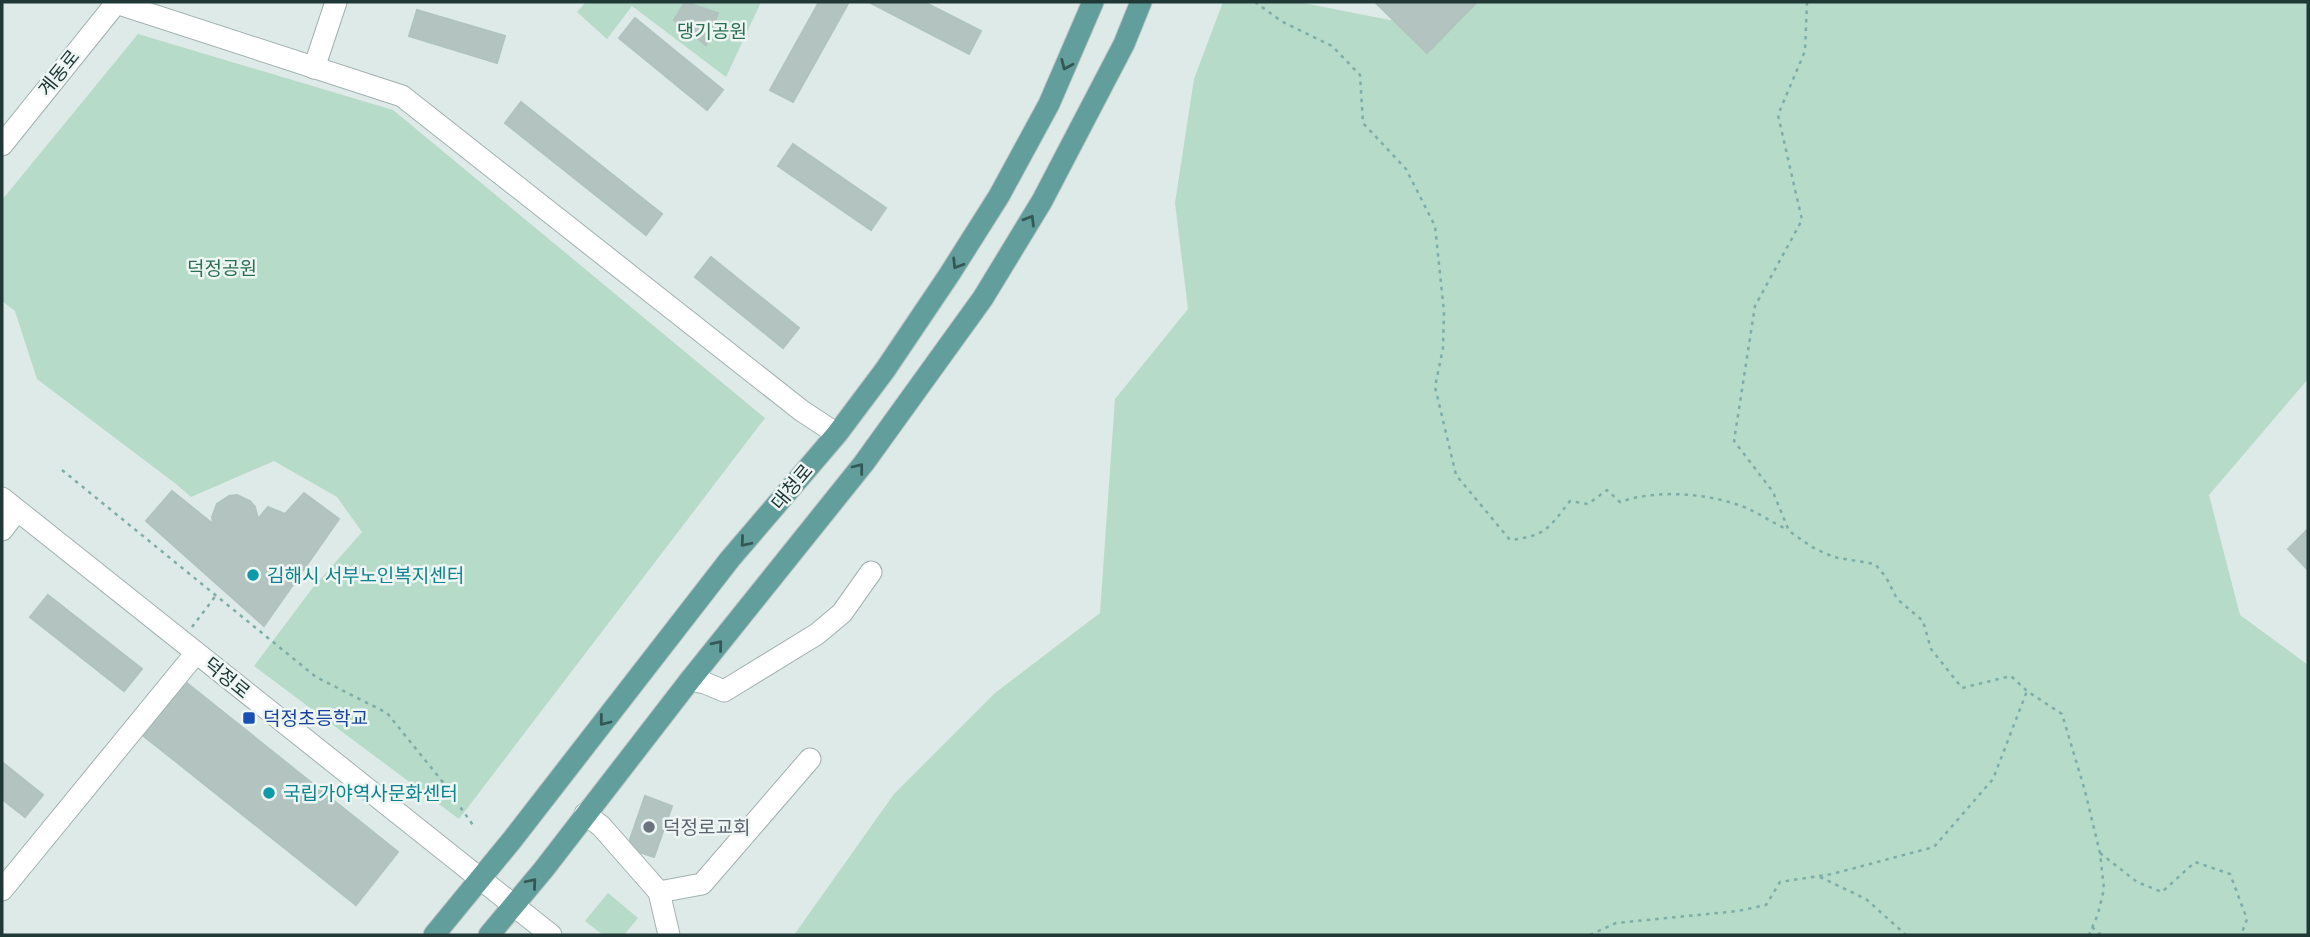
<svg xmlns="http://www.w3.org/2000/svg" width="2310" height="937" viewBox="0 0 2310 937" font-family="Montserrat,'Noto Sans KR',sans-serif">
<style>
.green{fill:#b6dbc8}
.building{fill:#b3c4c0;stroke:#b1c3bf;stroke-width:2}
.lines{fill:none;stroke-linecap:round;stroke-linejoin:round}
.minor-casing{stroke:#a1b1af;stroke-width:23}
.major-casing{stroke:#bcc4c3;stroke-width:23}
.path{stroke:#7eada8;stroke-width:2.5;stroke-dasharray:3.5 5;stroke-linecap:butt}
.minor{stroke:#fff;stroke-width:21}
.major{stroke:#629f9c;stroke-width:21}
.oneway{stroke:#345855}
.culture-dot{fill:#0f9aa8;stroke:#eef6f4;stroke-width:2.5}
.transit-dot{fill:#1a4fb4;stroke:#eef6f4;stroke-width:2.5}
.worship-dot{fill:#6b7280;stroke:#eef6f4;stroke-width:2.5}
.labels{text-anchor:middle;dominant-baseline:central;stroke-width:5;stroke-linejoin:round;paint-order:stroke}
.park-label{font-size:19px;fill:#2a6f53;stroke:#eef6f4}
.street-label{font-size:19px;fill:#203937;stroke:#eef6f4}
.culture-label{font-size:19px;fill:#0d838f;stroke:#eef6f4;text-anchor:start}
.transit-label{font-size:19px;fill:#164399;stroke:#eef6f4;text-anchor:start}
.worship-label{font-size:19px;fill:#5b616d;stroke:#eef6f4;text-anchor:start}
</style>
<rect width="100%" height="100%" fill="#deeae7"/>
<g class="green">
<path d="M586,2H761L726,77L632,6L607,39L577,12Z"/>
<path d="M1223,2H1298L1446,31L1472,2L2308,3V379L2209,495L2240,615L2308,665V935H794L894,794L995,693L1100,613L1115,399L1188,309L1175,203L1194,79Z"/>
<path d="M138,34L393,110L765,418L459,819L254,666L311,590L362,532L337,497L274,461L191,497L176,484L37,379L15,311L2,301V200Z"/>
<path d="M608,893L638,918L624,935H603L585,921Z"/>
</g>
<g class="building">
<path d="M685,2L718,13L706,45L674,20Z"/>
<path d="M819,2H849L793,102L770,90Z"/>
<path d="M869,2H924L981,31L969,54Z"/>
<path d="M1375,2H1477L1427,53Z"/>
<path d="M417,10L505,36L497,63L409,36Z"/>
<path d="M635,18L723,90L707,110L619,38Z"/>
<path d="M521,102L662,214L646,235L505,123Z"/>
<path d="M793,144L886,208L871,230L778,166Z"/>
<path d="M711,257L799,328L783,348L695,277Z"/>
<path d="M172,491L213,524L212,517L217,504L229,496L237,495L250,501L255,507L258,519L268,507L285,514L304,493L339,519L264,626L146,521Z"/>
<path d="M2308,529V570L2288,549Z"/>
<path d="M48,595L142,669L124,691L30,617Z"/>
<path d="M183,680L398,852L356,905L140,733Z"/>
<path d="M2,762L43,795L25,817L2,799Z"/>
<path d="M645,796L672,806L654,857L627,848Z"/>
</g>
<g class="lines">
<g class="minor-casing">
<g id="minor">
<path d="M116,3L402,96L802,411L837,434"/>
<path d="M314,68L336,2"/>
<path d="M2,145L117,2"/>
<path d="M2,498L551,935"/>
<path d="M2,530L17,511"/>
<path d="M690,680L705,683L724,691L817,634L842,613L871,572"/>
<path d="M585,814L601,826L659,892L669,935"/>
<path d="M2,890L196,653"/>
<path d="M659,892L702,884L810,759"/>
</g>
</g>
<g class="major-casing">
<g id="major">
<path d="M434,935L512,840L730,559L837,434L885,370L949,275L999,196L1049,104L1093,2"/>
<path d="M489,935L544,869L690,680L864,463L983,298L1042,201L1124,44L1141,2"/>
</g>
</g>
<g class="path">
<path d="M1255,2L1281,21L1332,46L1360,75L1363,123L1406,169L1435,226L1444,312L1443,348L1435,387L1456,475L1510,540C1546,536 1549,528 1570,501L1588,504L1607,490L1620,502C1657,489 1707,493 1744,507C1759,513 1773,523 1788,530"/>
<path d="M1807,2L1805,51L1778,115L1802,220L1755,306L1734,441L1773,492L1789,531L1812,547L1833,557L1875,564L1886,577L1897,599L1923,621L1931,649L1962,688L2011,676L2027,691L2062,714L2085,791L2100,853L2104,889L2098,914L2089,935"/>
<path d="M62,470L316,677L387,713L442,781L475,828"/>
<path d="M192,627L217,594"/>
<path d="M2100,853L2137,882L2162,892L2195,862L2230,874L2247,919L2241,935"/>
<path d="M1820,877L1866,899L1906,935"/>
<path d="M2092,927L2101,935"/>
<path d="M1590,935L1616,923L1738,911L1766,905L1780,882L1832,874L1934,847L1993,779L2027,691"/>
</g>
<use href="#minor" class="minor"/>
<use href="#major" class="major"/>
</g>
<defs><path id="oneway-chevron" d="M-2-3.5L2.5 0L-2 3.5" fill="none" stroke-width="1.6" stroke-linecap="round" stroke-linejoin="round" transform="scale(1.75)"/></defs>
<g class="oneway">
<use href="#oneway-chevron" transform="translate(1066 65) rotate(113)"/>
<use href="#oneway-chevron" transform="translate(1030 220) rotate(-59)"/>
<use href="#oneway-chevron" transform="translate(957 264) rotate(122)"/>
<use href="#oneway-chevron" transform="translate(859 468) rotate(-52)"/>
<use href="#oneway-chevron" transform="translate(745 542) rotate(130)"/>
<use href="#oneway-chevron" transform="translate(718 645) rotate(-51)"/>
<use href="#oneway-chevron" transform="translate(604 721) rotate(128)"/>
<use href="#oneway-chevron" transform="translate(532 883) rotate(-50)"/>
</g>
<g class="culture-dot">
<circle cx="253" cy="575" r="7"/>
<circle cx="269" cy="793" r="7"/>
</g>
<rect class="transit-dot" x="242" y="711" width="14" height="14" rx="3.5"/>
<circle class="worship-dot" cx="649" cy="827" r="7"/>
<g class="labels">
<g class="park-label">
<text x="712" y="31">댕기공원</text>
<text x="222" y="268">덕정공원</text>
</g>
<g class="street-label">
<text transform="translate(59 73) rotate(-51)">계동로</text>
<text transform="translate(792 487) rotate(-50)">대청로</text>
<text transform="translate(227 678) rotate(39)">덕정로</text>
</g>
<g class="culture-label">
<text x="267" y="575">김해시 서부노인복지센터</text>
<text x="283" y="793">국립가야역사문화센터</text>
</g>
<g class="transit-label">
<text x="263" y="718">덕정초등학교</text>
</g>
<g class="worship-label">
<text x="663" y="827">덕정로교회</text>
</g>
</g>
<rect width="2310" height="937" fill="none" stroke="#203937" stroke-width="7"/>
</svg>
